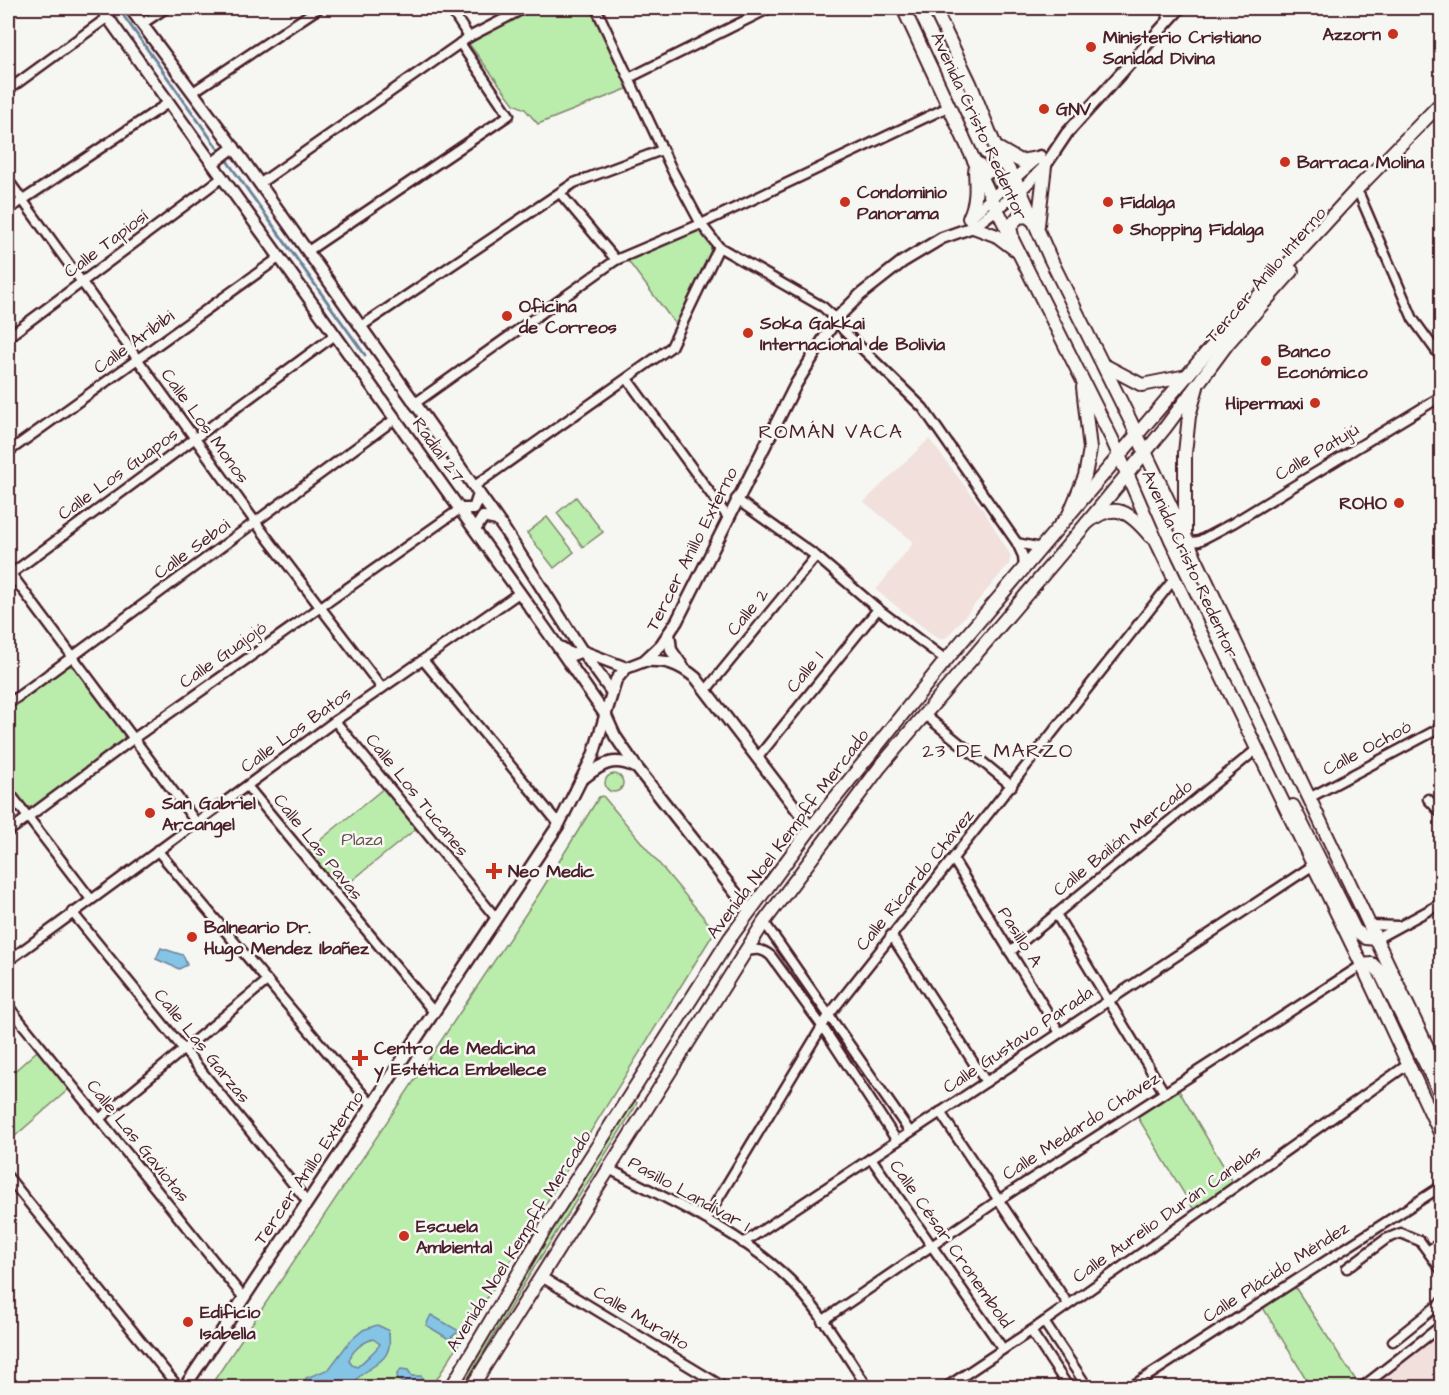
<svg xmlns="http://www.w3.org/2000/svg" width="1449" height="1395" viewBox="0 0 1449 1395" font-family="'Architects Daughter',sans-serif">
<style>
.built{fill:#f1e0dc}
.green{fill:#baecac;stroke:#82866c;stroke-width:1.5}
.water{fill:#84c4e5;stroke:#6d829b;stroke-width:1.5;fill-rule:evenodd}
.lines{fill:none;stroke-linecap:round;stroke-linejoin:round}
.stream{stroke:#6d829b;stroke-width:3}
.minor-casing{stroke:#4a1f2b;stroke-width:13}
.tertiary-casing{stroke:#4a1f2b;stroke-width:15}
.secondary-casing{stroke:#4a1f2b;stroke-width:16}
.primary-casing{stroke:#4a1f2b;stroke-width:16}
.minor{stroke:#f6f6f2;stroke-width:8}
.tertiary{stroke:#f6f6f2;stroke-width:10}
.secondary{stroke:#f6f6f2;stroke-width:12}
.primary{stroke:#f6f6f2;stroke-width:12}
.poi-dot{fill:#c8321e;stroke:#f6f6f2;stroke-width:2}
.labels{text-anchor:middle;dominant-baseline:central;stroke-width:5;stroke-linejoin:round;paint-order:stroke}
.poi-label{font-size:18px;font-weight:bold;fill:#4a1f2b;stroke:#f6f6f2;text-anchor:start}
.street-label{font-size:18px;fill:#4a1f2b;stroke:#f6f6f2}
.park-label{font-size:18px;fill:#66524b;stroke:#f6f6f2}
.neighbourhood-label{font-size:20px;letter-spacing:1.5px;fill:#4a1f2b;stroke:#f6f6f2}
</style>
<rect width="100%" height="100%" fill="#f6f6f2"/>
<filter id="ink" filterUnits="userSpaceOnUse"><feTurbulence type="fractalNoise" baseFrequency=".0167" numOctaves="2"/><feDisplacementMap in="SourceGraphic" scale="12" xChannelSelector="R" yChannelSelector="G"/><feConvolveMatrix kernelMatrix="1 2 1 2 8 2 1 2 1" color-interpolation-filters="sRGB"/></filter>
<g filter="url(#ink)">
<g class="built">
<path d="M929,439L984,511L1011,556L1009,564L947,637L942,639L937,638L876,590L914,542L864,502Z"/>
<path d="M1441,1334V1387H1372L1433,1340Z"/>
</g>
<g class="green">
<path d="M533,8H593L629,88L538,124L525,109L514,104L469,44Z"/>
<path d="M1001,170L1006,181L994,191L988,179Z"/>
<path d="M694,230C705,234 712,242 711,254L676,325L628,261Z"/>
<path d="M576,497L603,532L583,547L557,513Z"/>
<path d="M547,517L574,552L554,568L527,533Z"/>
<path d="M71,666L76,669L124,734V739L33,807H28L8,783V709L65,667Z"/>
<circle cx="614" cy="783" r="9"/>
<path d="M384,788L417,828L339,891L308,850Z"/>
<path d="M603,796L715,931L432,1387L209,1388L539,894L599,797Z"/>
<path d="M37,1051L69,1089L8,1142V1077Z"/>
<path d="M1178,1089L1233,1182L1194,1210L1137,1116Z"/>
<path d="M635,1101L637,1103L634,1109L530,1274L463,1387L457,1388L631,1102Z"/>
<path d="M1293,1284L1357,1382L1353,1387H1311L1262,1306Z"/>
</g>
<g class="water">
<path d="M161,948L183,955L187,965L179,969L156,959Z"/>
<path d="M431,1315L459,1331L449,1339L426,1325Z"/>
<path d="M377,1325L388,1330C397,1366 365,1363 350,1387H326L321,1382L314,1387H302L306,1378L329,1369L350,1341L363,1330ZM373,1339L380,1344C378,1348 361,1364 357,1367L352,1365L349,1361C352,1350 363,1342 373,1339Z"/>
<path d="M401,1369L408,1370L412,1376H421L423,1378L421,1387H411L398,1380L397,1374Z"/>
</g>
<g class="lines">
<g class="stream">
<path d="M118,8L221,153"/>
<path d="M225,158L365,355"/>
</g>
<g class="minor-casing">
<g id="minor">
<path d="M450,8L469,37"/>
<path d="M596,8L672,170L701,224L719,247L823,307L836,319L844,331L923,408L1017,543L1023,556L1024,569"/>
<path d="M1164,8L1169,19"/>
<path d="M142,24L166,8"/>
<path d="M629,78L770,8"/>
<path d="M8,90L108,17"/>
<path d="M193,92L319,8"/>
<path d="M8,180L256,523L382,688"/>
<path d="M259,184L469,37L525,8"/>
<path d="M560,193L616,260"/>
<path d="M1360,196L1413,319L1442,359"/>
<path d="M8,210L168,103"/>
<path d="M308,251L509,115L460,43"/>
<path d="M360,327L574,183L662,150"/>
<path d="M8,337L223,177"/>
<path d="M628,380L727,516"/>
<path d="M414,404L616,260L701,224L950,106"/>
<path d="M8,452L280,257"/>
<path d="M473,487L671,347L719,247"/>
<path d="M736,499L816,556L878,609L946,660"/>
<path d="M1017,543L1042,548"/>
<path d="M1187,543L1199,541L1233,523L1442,396"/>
<path d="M8,570L196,822"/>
<path d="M8,576L335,335"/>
<path d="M423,660L559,824"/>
<path d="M707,689L816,556"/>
<path d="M8,704L395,419"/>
<path d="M925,715L1012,786"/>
<path d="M335,721L496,918"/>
<path d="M759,756L878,609"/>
<path d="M247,786L433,1011"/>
<path d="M8,791L90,898"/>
<path d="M1309,798L1442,727"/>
<path d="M1428,799L1442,814"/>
<path d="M8,832L133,739L460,509"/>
<path d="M157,850L371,1104"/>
<path d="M953,859L1060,1033"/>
<path d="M72,912L307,1201"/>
<path d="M1056,914L1164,1092"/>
<path d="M764,922L910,1132"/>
<path d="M1370,925L1398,926"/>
<path d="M891,935L986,1082"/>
<path d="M1376,939L1442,903"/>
<path d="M744,952C755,949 762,948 771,956L822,1026L897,1141"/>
<path d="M1010,952L1257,749"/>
<path d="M8,961L335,721L519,593"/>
<path d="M8,1006L243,1297"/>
<path d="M940,1112L1068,1304"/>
<path d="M99,1119L267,981"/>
<path d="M871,1158L1003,1349"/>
<path d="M607,1168C670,1201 739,1230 790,1280C821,1311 844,1352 868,1388"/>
<path d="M8,1177L179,1388"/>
<path d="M706,1219L829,1015L1174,579"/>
<path d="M743,1243L1312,866"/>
<path d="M1429,1250L1442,1242"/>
<path d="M1432,1256L1442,1250"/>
<path d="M1347,1268L1386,1239L1401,1233L1420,1241L1442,1271"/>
<path d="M540,1276L725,1388"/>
<path d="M822,1321L997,1201L1362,965"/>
<path d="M1044,1322L1088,1388"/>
<path d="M1031,1331L1069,1388"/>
<path d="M1393,1341L1442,1302"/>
<path d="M945,1388L1044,1322L1407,1065"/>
<path d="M1129,1388L1442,1186"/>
<path d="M1361,1388L1442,1325"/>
</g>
</g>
<g class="tertiary-casing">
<g id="tertiary">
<path d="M101,8L547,631L606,716L615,736L637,768L749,910"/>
<path d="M130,8L240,156L504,529L582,651L611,691"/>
<path d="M213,163L234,147"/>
<path d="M970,217L1040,156"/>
<path d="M460,509H474L479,494"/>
<path d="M475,530L483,517L497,520"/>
<path d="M669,633L671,650L683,667"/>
<path d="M562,648L572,655L582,651L626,668"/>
<path d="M644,661C666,660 678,663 696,678L811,828"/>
<path d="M585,777C603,763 614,757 635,767"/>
<path d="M184,1388L559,824L593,756L616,680L626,668L644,661L661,645L677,621L796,384L836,319L860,295L902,262L942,238L973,227L1021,190L1045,166L1067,133L1180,8"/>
</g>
</g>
<g class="secondary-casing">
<g id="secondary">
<path d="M451,1388L546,1227L730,938L811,828L946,660L1207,352L1357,189L1442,102"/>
<path d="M471,1388L764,922L880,767L1087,523L1165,428L1228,343L1292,271"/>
</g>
</g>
<g class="primary-casing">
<g id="primary">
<path d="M903,8L992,199L1112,439L1158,545L1362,965L1442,1137"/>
<path d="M934,8L970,83L995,146L1019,187L1050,258L1130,420L1442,1078"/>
<path d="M999,149L1020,161L1038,158"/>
<path d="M977,163L986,172L992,171L999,161L996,150"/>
<path d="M969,218C977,202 976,188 975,170"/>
<path d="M1038,225L1045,166"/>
<path d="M973,227L997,236L1017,251"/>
<path d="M1012,236L1010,227L1018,217L1027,216L1035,222"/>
<path d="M1104,365L1142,385L1187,376"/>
<path d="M1068,517L1085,476L1090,449L1083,387"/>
<path d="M1087,523C1115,500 1130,512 1150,536"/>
<path d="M1185,539V453L1189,416L1197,387"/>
<path d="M1293,806L1355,930L1366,938L1376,939"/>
<path d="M1362,965L1372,964L1380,972L1442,1097"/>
</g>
</g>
<use href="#minor" class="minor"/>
<use href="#tertiary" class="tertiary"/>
<use href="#secondary" class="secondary"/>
<use href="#primary" class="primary"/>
</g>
</g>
<g class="poi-dot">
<circle cx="1393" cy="34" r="6"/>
<circle cx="1091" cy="47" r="6"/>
<circle cx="1044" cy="109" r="6"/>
<circle cx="1285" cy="162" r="6"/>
<circle cx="845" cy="202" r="6"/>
<circle cx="1108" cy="202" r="6"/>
<circle cx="1118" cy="229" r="6"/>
<circle cx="507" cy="316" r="6"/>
<circle cx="748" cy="333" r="6"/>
<circle cx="1266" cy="361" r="6"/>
<circle cx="1315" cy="403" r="6"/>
<circle cx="1399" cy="503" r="6"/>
<circle cx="150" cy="813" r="6"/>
<path d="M491 862h6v6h6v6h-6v6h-6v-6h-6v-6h6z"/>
<circle cx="192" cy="937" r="6"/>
<path d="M357 1049h6v6h6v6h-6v6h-6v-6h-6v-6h6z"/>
<circle cx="404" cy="1236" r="6"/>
<circle cx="188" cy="1322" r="6"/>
</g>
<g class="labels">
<g class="poi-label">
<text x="1381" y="34" text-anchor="end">Azzorn</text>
<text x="1103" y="37">Ministerio Cristiano<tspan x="1103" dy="21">Sanidad Divina</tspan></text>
<text x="1056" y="109">GNV</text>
<text x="1297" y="162">Barraca Molina</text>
<text x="857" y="192">Condominio<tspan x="857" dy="21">Panorama</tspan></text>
<text x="1120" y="202">Fidalga</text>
<text x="1130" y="229">Shopping Fidalga</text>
<text x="519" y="306">Oficina<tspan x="519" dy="21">de Correos</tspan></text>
<text x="760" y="323">Soka Gakkai<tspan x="760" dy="21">Internacional de Bolivia</tspan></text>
<text x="1278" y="351">Banco<tspan x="1278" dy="21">Económico</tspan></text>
<text x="1303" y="403" text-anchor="end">Hipermaxi</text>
<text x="1387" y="503" text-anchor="end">ROHO</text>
<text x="162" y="803">San Gabriel<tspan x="162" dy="21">Arcangel</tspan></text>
<text x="508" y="871">Neo Medic</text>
<text x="204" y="927">Balneario Dr.<tspan x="204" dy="21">Hugo Mendez Ibañez</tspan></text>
<text x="374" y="1048">Centro de Medicina<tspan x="374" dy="21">y Estética Embellece</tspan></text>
<text x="416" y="1226">Escuela<tspan x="416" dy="21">Ambiental</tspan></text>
<text x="200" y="1312">Edificio<tspan x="200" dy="21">Isabella</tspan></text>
</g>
<g class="street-label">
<text transform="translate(979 126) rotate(65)">Avenida Cristo Redentor</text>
<text transform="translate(106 244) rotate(-37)">Calle Tapiosí</text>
<text transform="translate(1266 275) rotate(-49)">Tercer Anillo Interno</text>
<text transform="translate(134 342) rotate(-36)">Calle Aribibi</text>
<text transform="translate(205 426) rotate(54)">Calle Los Monos</text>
<text transform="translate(438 450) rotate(54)">Radial 27</text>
<text transform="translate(1317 452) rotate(-31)">Calle Patujú</text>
<text transform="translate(118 474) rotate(-36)">Calle Los Guapos</text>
<text transform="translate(192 549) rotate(-36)">Calle Seboi</text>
<text transform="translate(692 549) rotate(-63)">Tercer Anillo Externo</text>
<text transform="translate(1190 564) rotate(65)">Avenida Cristo Redentor</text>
<text transform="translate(748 612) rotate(-51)">Calle 2</text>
<text transform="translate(223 655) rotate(-35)">Calle Guajojó</text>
<text transform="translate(805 672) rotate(-51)">Calle 1</text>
<text transform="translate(296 730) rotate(-36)">Calle Los Batos</text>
<text transform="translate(1367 748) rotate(-28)">Calle Ochoó</text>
<text transform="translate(417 795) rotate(51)">Calle Los Tucanes</text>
<text transform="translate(788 834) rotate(-53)">Avenida Noel Kempff Mercado</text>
<text transform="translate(1123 838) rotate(-39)">Calle Bailón Mercado</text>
<text transform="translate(318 847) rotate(51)">Calle Las Pavas</text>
<text transform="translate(915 880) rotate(-51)">Calle Ricardo Chávez</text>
<text transform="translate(1020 937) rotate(58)">Pasillo A</text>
<text transform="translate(1018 1040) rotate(-34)">Calle Gustavo Parada</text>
<text transform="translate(202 1046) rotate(51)">Calle Las Garzas</text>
<text transform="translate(1081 1126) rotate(-33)">Calle Medardo Chávez</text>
<text transform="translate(138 1141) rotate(51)">Calle Las Gaviotas</text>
<text transform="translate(309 1168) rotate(-56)">Tercer Anillo Externo</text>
<text transform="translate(689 1194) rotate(29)">Pasillo Landívar 1</text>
<text transform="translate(1167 1214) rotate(-35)">Calle Aurelio Durán Canelas</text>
<text transform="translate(519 1241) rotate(-58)">Avenida Noel Kempff Mercado</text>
<text transform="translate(951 1244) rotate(55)">Calle César Cronembold</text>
<text transform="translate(1276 1272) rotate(-33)">Calle Plácido Méndez</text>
<text transform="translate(641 1318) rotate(31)">Calle Muralto</text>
</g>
<g class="park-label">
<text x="362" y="839">Plaza</text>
</g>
<g class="neighbourhood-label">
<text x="831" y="432">ROMÁN VACA</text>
<text x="998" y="751">23 DE MARZO</text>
</g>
</g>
<rect width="1449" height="1395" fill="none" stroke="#f6f6f2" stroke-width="30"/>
<rect x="15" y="15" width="1419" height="1365" fill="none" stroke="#4a1f2b" stroke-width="2" filter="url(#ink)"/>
</svg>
